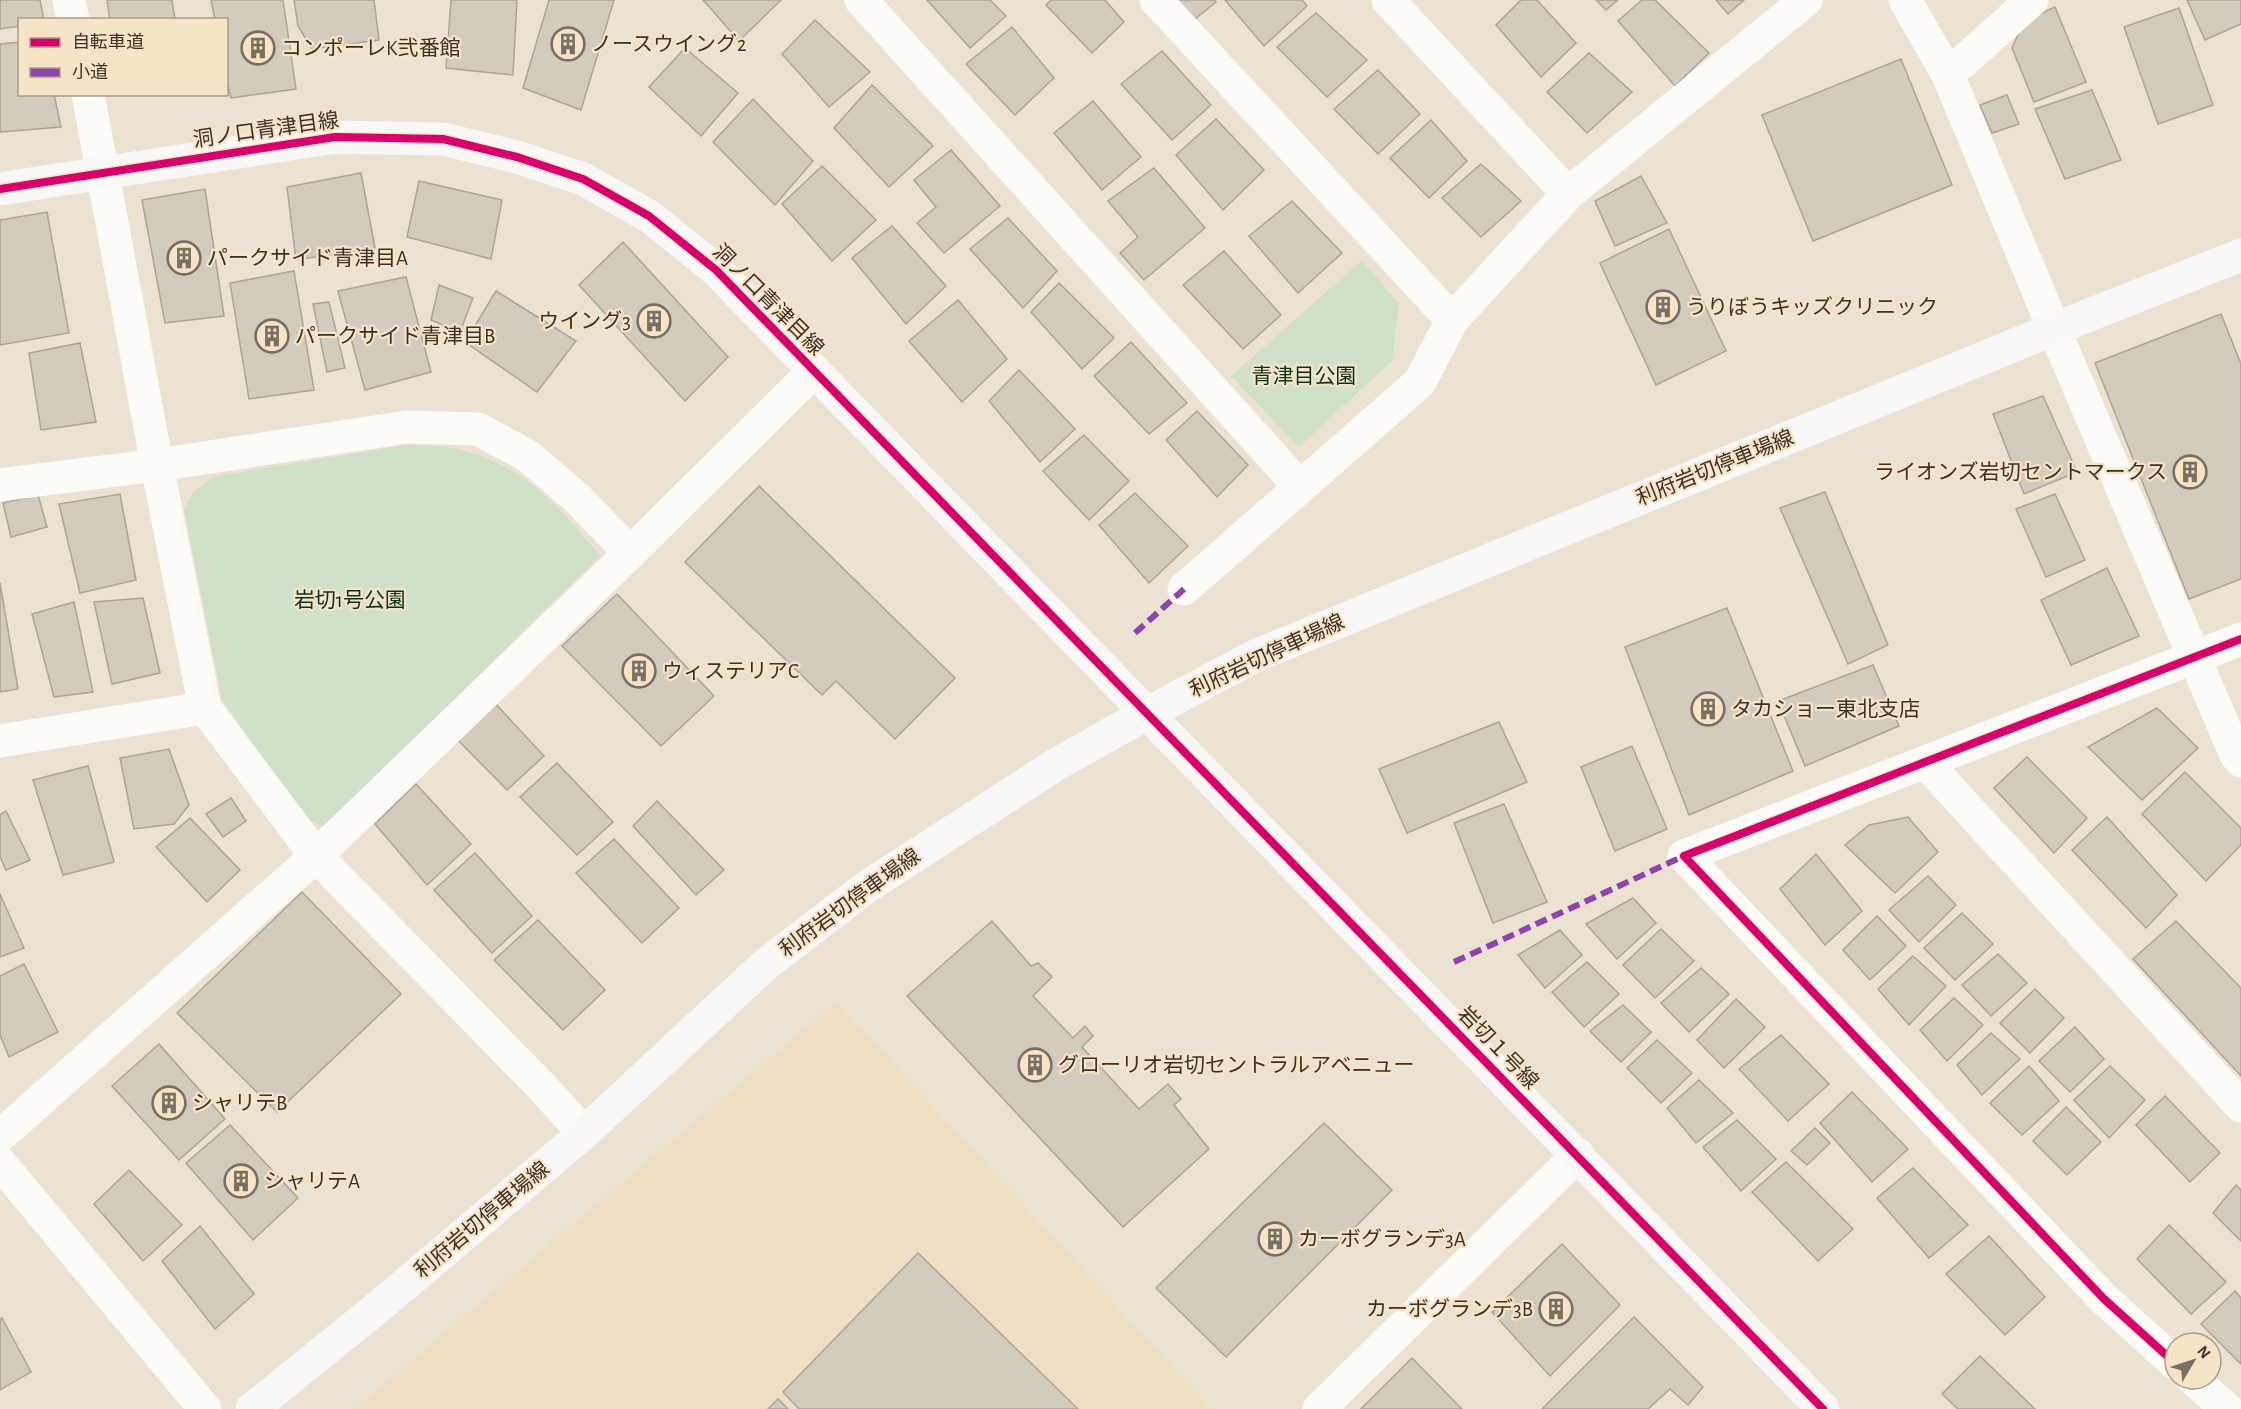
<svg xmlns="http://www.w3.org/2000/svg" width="2241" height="1409" viewBox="0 0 2241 1409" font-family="'Alegreya Sans','Noto Sans JP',sans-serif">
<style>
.built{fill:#efdec4}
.green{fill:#d1e1c9}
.building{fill:#d2cbbe;stroke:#aca498;stroke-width:1.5}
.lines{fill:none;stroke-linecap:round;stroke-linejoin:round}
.street{stroke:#fcfbf8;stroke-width:33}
.secondary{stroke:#faf7f7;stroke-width:33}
.quiet{stroke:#8e44ad;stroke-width:6;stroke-dasharray:12 6;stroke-linecap:butt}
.cycleway-casing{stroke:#f7e4c8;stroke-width:11}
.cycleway{stroke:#d6006c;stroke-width:8}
.labels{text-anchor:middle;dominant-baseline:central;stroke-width:4.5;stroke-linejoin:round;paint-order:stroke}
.poi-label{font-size:21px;fill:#393227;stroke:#f7e4c8;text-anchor:start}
.street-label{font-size:21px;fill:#393227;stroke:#f7e4c8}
.park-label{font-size:21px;fill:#073316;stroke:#f7e4c8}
</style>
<rect width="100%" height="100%" fill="#ece2d2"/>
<path class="built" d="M837,1002L1211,1409H355Z"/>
<g class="green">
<path d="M1362,260L1399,304L1392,361L1299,447L1231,376Z"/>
<path d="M406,445C424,446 445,445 462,450C528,468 558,506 600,556L325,827L302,818L222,699L184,510L192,494L212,477Z"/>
</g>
<g class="building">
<path d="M0,0H40L44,20H20V26L0,29Z"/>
<path d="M107,0H172L175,20H110Z"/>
<path d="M211,0H283L296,89L231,98L226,76V20H215Z"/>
<path d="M294,0H374L379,40L312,49L298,26Z"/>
<path d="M451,0H517L513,75L446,68Z"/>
<path d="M549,0H614L581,110L523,88Z"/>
<path d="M703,0H781L739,41Z"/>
<path d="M927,0H990L1006,16L970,48Z"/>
<path d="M1051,0H1105L1124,22L1092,53L1046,5Z"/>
<path d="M1177,0H1214L1216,2L1195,19Z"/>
<path d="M1225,0H1302L1307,6L1264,46Z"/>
<path d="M1521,0H1537L1576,43L1541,77L1496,25Z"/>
<path d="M1596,0H1618L1606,10Z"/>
<path d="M1642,0H1655L1709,53L1675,86L1618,21Z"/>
<path d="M1716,0H1744L1728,14Z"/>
<path d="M2187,0H2241V24L2205,40Z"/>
<path d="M2055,7L2086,82L2034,102L2012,48L2024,21Z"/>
<path d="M2179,8L2213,105L2158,124L2124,27Z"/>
<path d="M1316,13L1367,60L1327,97L1277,47Z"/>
<path d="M815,20L870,72L829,107L782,54Z"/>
<path d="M1012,27L1054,78L1015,115L966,64Z"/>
<path d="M20,42V94H54L61,127L0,132V44Z"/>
<path d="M685,48L738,93L701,136L649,87Z"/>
<path d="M1162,51L1211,105L1172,140L1121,84Z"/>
<path d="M1589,53L1632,92L1587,133L1547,92Z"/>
<path d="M1901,59L1952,185L1813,241L1762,115Z"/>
<path d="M1378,70L1420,114L1378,154L1334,109Z"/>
<path d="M872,85L933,146L889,187L834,128Z"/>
<path d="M2092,90L2121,160L2065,179L2035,109Z"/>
<path d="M2007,95L2019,124L1992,133L1980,105Z"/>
<path d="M753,99L813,161L775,205L713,142Z"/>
<path d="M1093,101L1141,157L1102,190L1054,133Z"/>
<path d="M1216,119L1264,170L1223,210L1176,155Z"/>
<path d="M1431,120L1467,161L1429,198L1390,158Z"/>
<path d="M951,150L1000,206L944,253L917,223L936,207L914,180Z"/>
<path d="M1481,164L1521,201L1481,237L1442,198Z"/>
<path d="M822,166L876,220L832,261L782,204Z"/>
<path d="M1154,168L1205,228L1144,280L1120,253L1138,237L1108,201Z"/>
<path d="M361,173L375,248L296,260L287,187Z"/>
<path d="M1641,176L1667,223L1615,246L1595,201Z"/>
<path d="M419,181L502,200L491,259L407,237Z"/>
<path d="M205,189L224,316L165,323L142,200Z"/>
<path d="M1292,201L1342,253L1298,293L1249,236Z"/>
<path d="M47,212L69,333L0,345V220Z"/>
<path d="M1008,218L1057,271L1023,308L970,249Z"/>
<path d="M892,226L946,286L906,324L852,258Z"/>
<path d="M1669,229L1726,351L1656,385L1600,263Z"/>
<path d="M623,242L728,357L685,401L579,285Z"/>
<path d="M1224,251L1281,315L1243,349L1183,285Z"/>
<path d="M294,271L314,390L249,399L230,283Z"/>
<path d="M406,277L431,372L365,390L338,291Z"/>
<path d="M1059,283L1114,338L1082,369L1031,312Z"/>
<path d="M439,285L473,298L460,332L431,320Z"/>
<path d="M496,291L576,341L537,392L465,342Z"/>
<path d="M958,300L1007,359L962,402L909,341Z"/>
<path d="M329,302L345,368L327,372L313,304Z"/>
<path d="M2221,314L2241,364V579L2189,599L2095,363Z"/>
<path d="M1131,342L1187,403L1149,434L1094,376Z"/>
<path d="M80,343L96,422L41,430L29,353Z"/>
<path d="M1019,370L1075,429L1040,462L989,401Z"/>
<path d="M2043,396L2077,472L2024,494L1993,414Z"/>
<path d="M1197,411L1248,465L1217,497L1166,440Z"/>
<path d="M1084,435L1129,481L1089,520L1043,471Z"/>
<path d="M759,486L955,678L895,739L836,681L822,695L685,562Z"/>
<path d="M1825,492L1888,645L1848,664L1780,508Z"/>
<path d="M1135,493L1188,546L1149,583L1099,525Z"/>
<path d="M120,494L136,580L80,593L59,504Z"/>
<path d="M2055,494L2085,560L2046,577L2016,509Z"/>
<path d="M38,495L47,527L11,537L3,503Z"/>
<path d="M2107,568L2139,636L2071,665L2041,600Z"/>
<path d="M0,583L18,689L0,692Z"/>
<path d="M617,594L714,696L661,746L562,646Z"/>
<path d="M143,598L160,673L112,684L94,602Z"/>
<path d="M74,602L93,692L54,697L32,614Z"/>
<path d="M1727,608L1793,771L1689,815L1625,647Z"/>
<path d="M1873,665L1899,726L1805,766L1778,701Z"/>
<path d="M492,700L544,756L507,790L454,736Z"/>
<path d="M2157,708L2198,748L2142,800L2088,747Z"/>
<path d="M1499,722L1527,782L1407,833L1379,769Z"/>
<path d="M1632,746L1667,829L1615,851L1581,767Z"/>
<path d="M169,749L189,805L174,824L134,829L120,758Z"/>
<path d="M2027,757L2087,818L2054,853L1994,788Z"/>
<path d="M557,763L613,822L577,855L520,797Z"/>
<path d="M88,766L114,862L63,875L33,780Z"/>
<path d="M2185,772L2241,828V845L2206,881L2142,814Z"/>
<path d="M416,784L471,844L427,885L375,824Z"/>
<path d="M231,798L246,821L223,837L206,814Z"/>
<path d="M657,801L724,870L696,895L633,826Z"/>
<path d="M1504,804L1547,902L1493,923L1454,823Z"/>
<path d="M6,811L30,860L6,870L0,857V815Z"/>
<path d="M1908,817L1938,852L1895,893L1845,845L1869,825Z"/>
<path d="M2107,817L2177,895L2146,928L2072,850Z"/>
<path d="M190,818L240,870L207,902L156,847Z"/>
<path d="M614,839L679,908L642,943L576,873Z"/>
<path d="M475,853L532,916L492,953L434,890Z"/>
<path d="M1816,854L1862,911L1825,945L1780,889Z"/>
<path d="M1928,876L1956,905L1919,942L1889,910Z"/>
<path d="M302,892L401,994L277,1112L177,1013Z"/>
<path d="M0,894L24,948L0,957Z"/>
<path d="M1633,898L1656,923L1617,959L1586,924Z"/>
<path d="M1962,913L1993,944L1955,980L1924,948Z"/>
<path d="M1877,916L1906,946L1870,980L1843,950Z"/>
<path d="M538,920L605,990L563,1030L494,960Z"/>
<path d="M992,921L1031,966L1038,963L1052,977L1033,996L1073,1038L1085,1026L1093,1036L1082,1047L1139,1109L1168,1084L1181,1099L1174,1105L1209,1149L1123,1227L907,996Z"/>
<path d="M2176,921L2241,988V1076L2133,959Z"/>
<path d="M1661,929L1694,961L1655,998L1623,965Z"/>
<path d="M1560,930L1582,955L1545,988L1518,955Z"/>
<path d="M1998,954L2027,983L1991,1016L1962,985Z"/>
<path d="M1913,956L1946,986L1909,1025L1878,989Z"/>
<path d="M1587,962L1619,994L1584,1027L1552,992Z"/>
<path d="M24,964L58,1032L9,1057L0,1035V976Z"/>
<path d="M1701,968L1729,994L1689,1032L1661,1003Z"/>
<path d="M2035,989L2064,1018L2030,1053L2000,1023Z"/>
<path d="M1954,998L1983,1025L1947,1061L1920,1030Z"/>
<path d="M1736,999L1765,1027L1724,1068L1697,1040Z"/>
<path d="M1623,1005L1651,1032L1621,1062L1590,1031Z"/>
<path d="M2075,1027L2104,1059L2070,1092L2039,1061Z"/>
<path d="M1991,1033L2020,1059L1982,1095L1957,1065Z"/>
<path d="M1781,1035L1829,1084L1788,1121L1739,1069Z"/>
<path d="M1657,1040L1692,1073L1661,1103L1627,1068Z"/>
<path d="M159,1044L225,1119L179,1160L112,1086Z"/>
<path d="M2029,1066L2059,1101L2022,1135L1990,1103Z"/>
<path d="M2110,1066L2145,1100L2109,1138L2074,1100Z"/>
<path d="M1699,1080L1733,1113L1696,1143L1667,1108Z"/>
<path d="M1852,1092L1908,1149L1872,1182L1820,1123Z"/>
<path d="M2165,1096L2220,1153L2190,1182L2136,1125Z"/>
<path d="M2066,1107L2101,1142L2067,1175L2033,1141Z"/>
<path d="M1737,1120L1776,1159L1741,1191L1703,1147Z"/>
<path d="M1324,1123L1392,1190L1226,1357L1156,1288Z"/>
<path d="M230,1125L298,1198L253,1240L186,1163Z"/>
<path d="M1815,1128L1830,1143L1807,1165L1791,1151Z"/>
<path d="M1786,1162L1853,1229L1818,1261L1752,1192Z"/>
<path d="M1913,1168L1968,1225L1929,1258L1877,1198Z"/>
<path d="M129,1170L182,1225L143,1261L94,1204Z"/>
<path d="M2236,1185L2241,1190V1241L2213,1213Z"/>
<path d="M2169,1225L2226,1282L2191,1314L2137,1259Z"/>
<path d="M200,1226L254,1294L215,1329L162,1261Z"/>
<path d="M1989,1236L2045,1297L2005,1335L1946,1274Z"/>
<path d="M1562,1244L1620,1305L1550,1376L1492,1312Z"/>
<path d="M918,1253L1078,1409H799L783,1392Z"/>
<path d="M2235,1291L2241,1298V1364L2201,1324Z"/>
<path d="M1634,1317L1703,1387L1688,1405L1670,1389L1648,1409H1542Z"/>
<path d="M2,1318L31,1372L0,1390V1319Z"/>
<path d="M1980,1356L2035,1409H1958L1942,1394Z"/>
<path d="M1412,1358L1462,1409H1361Z"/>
<path d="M778,1399L788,1409H768Z"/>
</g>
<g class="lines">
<g class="street">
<path d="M69,0L73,20"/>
<path d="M861,0L1300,487"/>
<path d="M1156,0L1452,320"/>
<path d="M1388,0L1568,194"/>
<path d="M1905,0L1948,75L2054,329L2236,755L2241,761"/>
<path d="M1948,75L2032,0"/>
<path d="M88,94L157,465L205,708L316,856L542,1087L584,1133"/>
<path d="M0,485L157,465L407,427L478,429L528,456L578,499L630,553"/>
<path d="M1184,589L1420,382L1452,320L1568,194L1806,0"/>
<path d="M0,741L205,708"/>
<path d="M1925,762L2241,1106"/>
<path d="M0,1136L316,856L630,553L814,371"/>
<path d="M0,1163L205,1409"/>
<path d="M2175,1363L2104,1299L1684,856L2241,639"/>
<path d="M2193,1379L2227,1409"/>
<path d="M1319,1409L1578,1155"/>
</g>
<g class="secondary">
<path d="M0,189L335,137L443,139L517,157L583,179L649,216L716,270L1823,1409"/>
<path d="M252,1409L377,1308L584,1133L765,965L865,888L1057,764L1146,714L1255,656L2054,329L2241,255"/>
</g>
<g class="quiet">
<path d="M1135,633L1184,589"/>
<path d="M1454,962L1684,856"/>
</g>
<g class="cycleway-casing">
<g id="cycleway">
<path d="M0,189L335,137L443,139L517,157L583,179L649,216L716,270L1823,1409"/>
<path d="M2175,1363L2104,1299L1684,856L2241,639"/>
</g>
</g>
<use href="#cycleway" class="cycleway"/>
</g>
<defs>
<g id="building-ring" transform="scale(1.725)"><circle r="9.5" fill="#f7e4c8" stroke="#787063" stroke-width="1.5"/><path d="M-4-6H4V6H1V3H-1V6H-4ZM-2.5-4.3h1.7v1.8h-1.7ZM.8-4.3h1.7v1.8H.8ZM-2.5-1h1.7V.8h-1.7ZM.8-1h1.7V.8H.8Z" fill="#787063"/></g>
</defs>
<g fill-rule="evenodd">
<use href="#building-ring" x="568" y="44"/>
<use href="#building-ring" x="258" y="48"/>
<use href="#building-ring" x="184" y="258"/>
<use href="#building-ring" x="1663" y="307"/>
<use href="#building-ring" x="654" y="321"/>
<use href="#building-ring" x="272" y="336"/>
<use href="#building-ring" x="2190" y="472"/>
<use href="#building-ring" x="639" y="671"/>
<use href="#building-ring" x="1708" y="709"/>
<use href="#building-ring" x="1035" y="1065"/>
<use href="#building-ring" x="169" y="1103"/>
<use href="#building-ring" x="241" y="1181"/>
<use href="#building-ring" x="1275" y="1239"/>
<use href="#building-ring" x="1556" y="1309"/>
</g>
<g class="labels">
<g class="poi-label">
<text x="591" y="44">ノースウイング2</text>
<text x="281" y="48">コンポーレK弐番館</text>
<text x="207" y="258">パークサイド青津目A</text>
<text x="1686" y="307">うりぼうキッズクリニック</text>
<text x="631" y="321" text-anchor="end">ウイング3</text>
<text x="295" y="336">パークサイド青津目B</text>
<text x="2167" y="472" text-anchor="end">ライオンズ岩切セントマークス</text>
<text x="662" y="671">ウィステリアC</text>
<text x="1731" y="709">タカショー東北支店</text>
<text x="1058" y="1065">グローリオ岩切セントラルアベニュー</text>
<text x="192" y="1103">シャリテB</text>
<text x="264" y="1181">シャリテA</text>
<text x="1298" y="1239">カーボグランデ3A</text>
<text x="1533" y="1309" text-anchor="end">カーボグランデ3B</text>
</g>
<g class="street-label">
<text transform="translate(266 130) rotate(-8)">洞ノ口青津目線</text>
<text transform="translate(768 300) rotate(45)">洞ノ口青津目線</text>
<text transform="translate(1715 468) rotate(-22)">利府岩切停車場線</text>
<text transform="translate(1267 656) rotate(-25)">利府岩切停車場線</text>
<text transform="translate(850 903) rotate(-36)">利府岩切停車場線</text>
<text transform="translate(1498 1048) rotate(46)">岩切１号線</text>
<text transform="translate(482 1220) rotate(-40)">利府岩切停車場線</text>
</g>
<g class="park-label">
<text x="1304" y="376">青津目公園</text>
<text x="350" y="600">岩切1号公園</text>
</g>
</g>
<rect x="18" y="18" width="210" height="78" fill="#f7e4c8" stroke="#ab9d88" stroke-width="1.5"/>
<rect x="30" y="38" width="30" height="9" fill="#d6006c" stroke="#ab9d88" stroke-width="1.5"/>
<text x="72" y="48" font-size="18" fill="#393227">自転車道</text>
<rect x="30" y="68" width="30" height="9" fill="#8e44ad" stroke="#ab9d88" stroke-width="1.5"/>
<text x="72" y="78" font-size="18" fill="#393227">小道</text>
<g transform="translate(2193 1361) rotate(51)"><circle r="28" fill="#f7e4c8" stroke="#ab9d88" stroke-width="1.5"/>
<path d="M0-4.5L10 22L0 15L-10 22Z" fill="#787063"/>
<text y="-9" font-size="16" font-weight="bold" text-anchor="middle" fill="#393227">N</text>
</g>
</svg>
